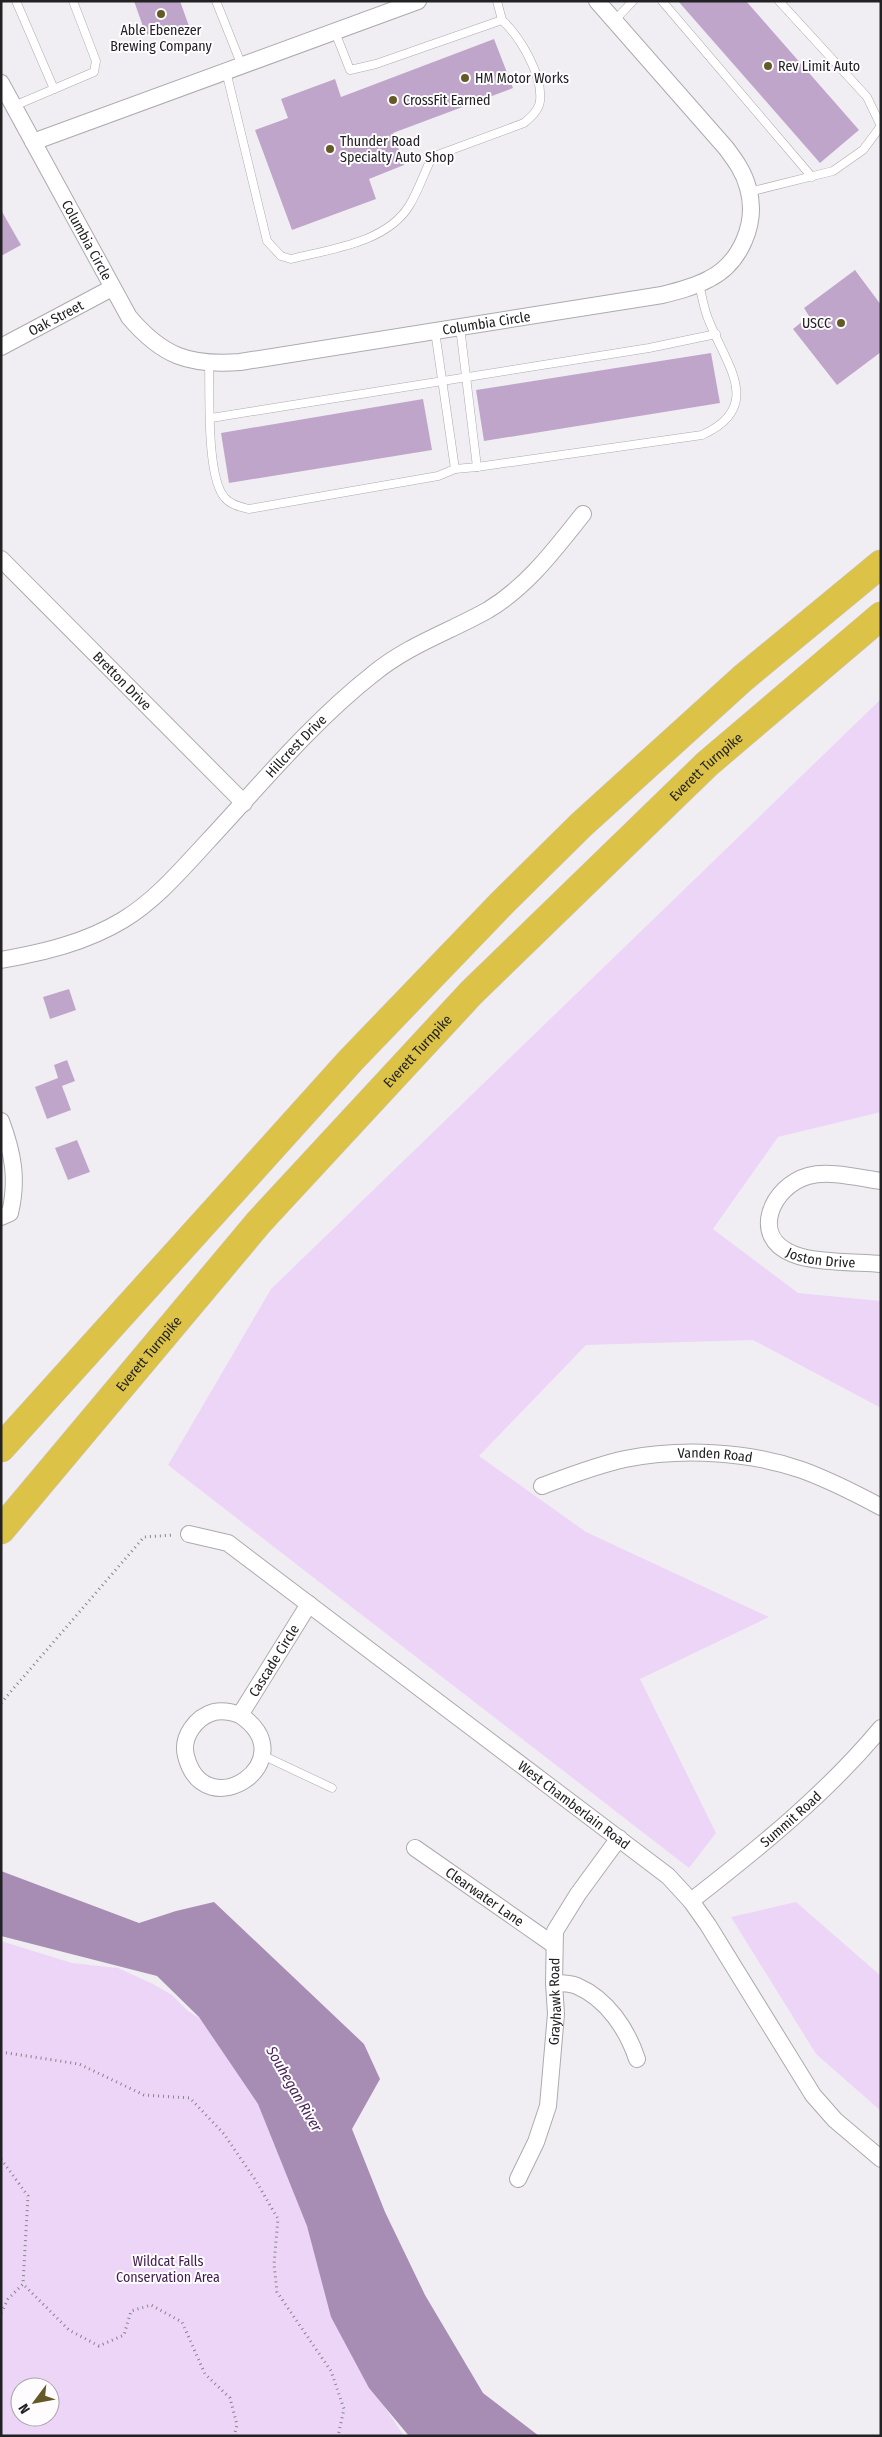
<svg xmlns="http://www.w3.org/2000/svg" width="882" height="2437" viewBox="0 0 882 2437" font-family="'Fira Sans Condensed',sans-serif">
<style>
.green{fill:#edd5f8;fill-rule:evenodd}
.water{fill:#a78db3}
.building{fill:#c0a5cb}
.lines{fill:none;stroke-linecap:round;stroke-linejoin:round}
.lane-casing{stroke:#adaaaf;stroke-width:9}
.street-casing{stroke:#adaaaf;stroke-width:18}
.highway-casing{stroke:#cacaca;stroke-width:29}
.path{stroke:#868487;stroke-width:3;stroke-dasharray:1 4;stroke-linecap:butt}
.lane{stroke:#fff;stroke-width:8}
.street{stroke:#fff;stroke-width:16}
.highway{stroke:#dcc246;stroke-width:28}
.poi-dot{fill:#655926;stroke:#fefcff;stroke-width:2}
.labels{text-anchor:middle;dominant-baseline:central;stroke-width:4;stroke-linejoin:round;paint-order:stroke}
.poi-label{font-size:14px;fill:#222123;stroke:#fefcff;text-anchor:start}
.street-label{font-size:14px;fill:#222123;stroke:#fefcff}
.park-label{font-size:14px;fill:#3f1c4d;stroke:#fefcff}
.water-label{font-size:15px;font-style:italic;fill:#492657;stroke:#fefcff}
</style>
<rect width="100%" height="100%" fill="#f1eef3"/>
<g class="green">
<path d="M881,699V1112L778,1137L713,1229L798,1293L881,1301V1408L753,1340L586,1345L479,1456L586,1532L769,1617L640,1679L716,1833L689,1868L168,1465L271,1289Z"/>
<path d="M796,1902L881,1976V2111L816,2054L731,1917Z"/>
<path d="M1,1941L72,1963L118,1968L153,1984L172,1995L188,2011L199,2018L212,2029L261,2092L378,2397L404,2436H1ZM20,2387H50V2417H20Z"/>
</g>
<path class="water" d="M1,1871L139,1923L176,1911L214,1902L364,2044L380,2079L352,2129L385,2212L425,2295L483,2393L539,2436H409L369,2388L331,2317L307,2226L258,2104L199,2017L157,1976L1,1936Z"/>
<g class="building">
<path d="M134,1H180L190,29L172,36L168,26L146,35Z"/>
<path d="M678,1H746L859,130L820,163Z"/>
<path d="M494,39L513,88L393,133L404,165L369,179L376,199L292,230L255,130L288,118L281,99L335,79L341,97Z"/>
<path d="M1,210L21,245L1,256Z"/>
<path d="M855,270L881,305V352L837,385L793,329L809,316L804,308Z"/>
<path d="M711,353L720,403L484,441L476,390Z"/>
<path d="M423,399L432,450L229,483L221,433Z"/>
<path d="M69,989L76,1010L50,1019L43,997Z"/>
<path d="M67,1060L75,1081L62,1086L71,1110L47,1119L35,1087L58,1078L54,1065Z"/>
<path d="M77,1140L90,1172L68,1180L55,1148Z"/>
</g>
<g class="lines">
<g class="lane-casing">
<g id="lane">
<path d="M16,1L54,89"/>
<path d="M216,1L242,66"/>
<path d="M662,1L812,177"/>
<path d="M779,1L867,97L881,126"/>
<path d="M615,20L633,1"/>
<path d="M335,32L350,70L376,64L502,20L497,1"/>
<path d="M226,71L267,241L281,256L291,259C330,249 386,243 409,206C418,192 424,173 432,157L524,123C531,117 539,110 540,101C543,75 520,37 502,20"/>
<path d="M14,106L94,72L96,61L73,1"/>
<path d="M749,192L833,171L863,150L881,126"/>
<path d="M460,327L477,467L702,435C764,407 727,366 709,321C704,310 702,296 699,284"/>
<path d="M209,363C210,392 206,478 225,498C231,505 241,507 249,509L438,476L455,469L435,331"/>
<path d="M211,418L649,348L716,334"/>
<path d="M455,469L477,467"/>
<path d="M262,1755L332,1788"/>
</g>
</g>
<g class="street-casing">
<g id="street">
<path id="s1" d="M1,83L129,317C162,356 189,366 240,362L662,295C678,291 694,287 709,279C741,263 758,222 748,188C744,172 735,160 726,148L597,1"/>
<path d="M33,142L418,1"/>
<path id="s2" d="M1,347L112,288"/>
<path id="s3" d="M1,559L244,803"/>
<path id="s4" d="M1,960C44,952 85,943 123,920C156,900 182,869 208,841C261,784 312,722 373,674C408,645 449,632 488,610C528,586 555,549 583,514"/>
<path d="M1,1121C13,1153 18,1179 10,1213L1,1217"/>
<path id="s5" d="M881,1181C859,1178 830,1170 808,1176C772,1186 749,1237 793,1254C814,1263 857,1262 881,1264"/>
<path id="s6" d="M542,1486C569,1476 597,1465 625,1459C681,1448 747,1451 802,1470C829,1480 855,1493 881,1507"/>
<path id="s7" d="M189,1534L228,1543L668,1876L691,1901L708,1925L813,2095L835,2120L881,2159"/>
<path id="s8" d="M240,1715C307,1760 205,1829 186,1756C181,1737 196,1717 214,1712C223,1710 232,1712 240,1715L309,1604"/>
<path id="s9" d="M415,1848L554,1945"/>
<path id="s10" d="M691,1901C759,1848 826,1794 881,1728"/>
<path d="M554,1983C561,1983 570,1983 577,1986C607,1999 627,2029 637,2059"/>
<path id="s11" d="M518,2179L536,2142L548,2106L556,2014L554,1983L555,1931L578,1894L619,1838"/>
</g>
</g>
<g class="highway-casing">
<g id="highway">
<path d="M1,1448L351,1060L502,903L581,825L743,678L881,564"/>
<path id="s12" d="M1,1530L259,1222L471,993L707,764L881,616"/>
</g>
</g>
<g class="path">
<path d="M1,1703L144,1537L174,1535"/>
<path d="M1,2052L79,2064L144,2095L190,2098L224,2134L256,2181L278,2219L274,2264L277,2292L331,2371L344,2409L338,2436"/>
<path d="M1,2159L28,2196L23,2284"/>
<path d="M1,2313L8,2299L23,2284L69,2330L99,2346L124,2335L131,2311L151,2305L182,2322L205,2374L230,2398L237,2425L234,2436"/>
</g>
<use href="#lane" class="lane"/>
<use href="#street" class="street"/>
<use href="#highway" class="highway"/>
</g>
<g class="poi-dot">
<circle cx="161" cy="14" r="5"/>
<circle cx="768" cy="66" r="5"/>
<circle cx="465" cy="78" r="5"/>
<circle cx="393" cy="100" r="5"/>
<circle cx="330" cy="149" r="5"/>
<circle cx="841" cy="323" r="5"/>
</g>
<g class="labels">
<g class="poi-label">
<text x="161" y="30" text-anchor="middle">Able Ebenezer<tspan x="161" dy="16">Brewing Company</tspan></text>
<text x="778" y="66">Rev Limit Auto</text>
<text x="475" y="78">HM Motor Works</text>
<text x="403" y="100">CrossFit Earned</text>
<text x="340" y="141">Thunder Road<tspan x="340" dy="16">Specialty Auto Shop</tspan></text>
<text x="831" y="323" text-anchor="end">USCC</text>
</g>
<g class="street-label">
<text stroke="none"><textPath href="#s1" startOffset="179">Columbia Circle</textPath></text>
<text stroke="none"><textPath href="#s2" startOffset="62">Oak Street</textPath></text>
<text stroke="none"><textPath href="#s1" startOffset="642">Columbia Circle</textPath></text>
<text stroke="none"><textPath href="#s3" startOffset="172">Bretton Drive</textPath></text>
<text stroke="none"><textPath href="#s4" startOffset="375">Hillcrest Drive</textPath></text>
<text stroke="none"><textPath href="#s12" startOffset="1040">Everett Turnpike</textPath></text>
<text stroke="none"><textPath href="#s12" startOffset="635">Everett Turnpike</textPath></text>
<text stroke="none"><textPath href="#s5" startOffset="209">Joston Drive</textPath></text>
<text stroke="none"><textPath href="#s12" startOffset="230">Everett Turnpike</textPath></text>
<text stroke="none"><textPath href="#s6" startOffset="178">Vanden Road</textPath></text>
<text stroke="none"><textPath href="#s8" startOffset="304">Cascade Circle</textPath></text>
<text stroke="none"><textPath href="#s7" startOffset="474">West Chamberlain Road</textPath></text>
<text stroke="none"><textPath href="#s10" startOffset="129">Summit Road</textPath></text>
<text stroke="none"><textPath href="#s9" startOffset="85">Clearwater Lane</textPath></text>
<text stroke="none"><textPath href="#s11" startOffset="184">Grayhawk Road</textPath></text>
</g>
<g class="park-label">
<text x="168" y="2261">Wildcat Falls<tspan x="168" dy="16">Conservation Area</tspan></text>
</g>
<g class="water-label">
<text transform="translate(294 2089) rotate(60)">Souhegan River</text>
</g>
</g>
<rect width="882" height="2437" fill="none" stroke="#222123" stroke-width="5"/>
<g transform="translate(35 2402) rotate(238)"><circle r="24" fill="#fefcff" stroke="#a6a4a7"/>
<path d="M0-4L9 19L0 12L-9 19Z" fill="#655926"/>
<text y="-8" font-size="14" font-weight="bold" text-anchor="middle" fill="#222123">N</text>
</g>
</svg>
